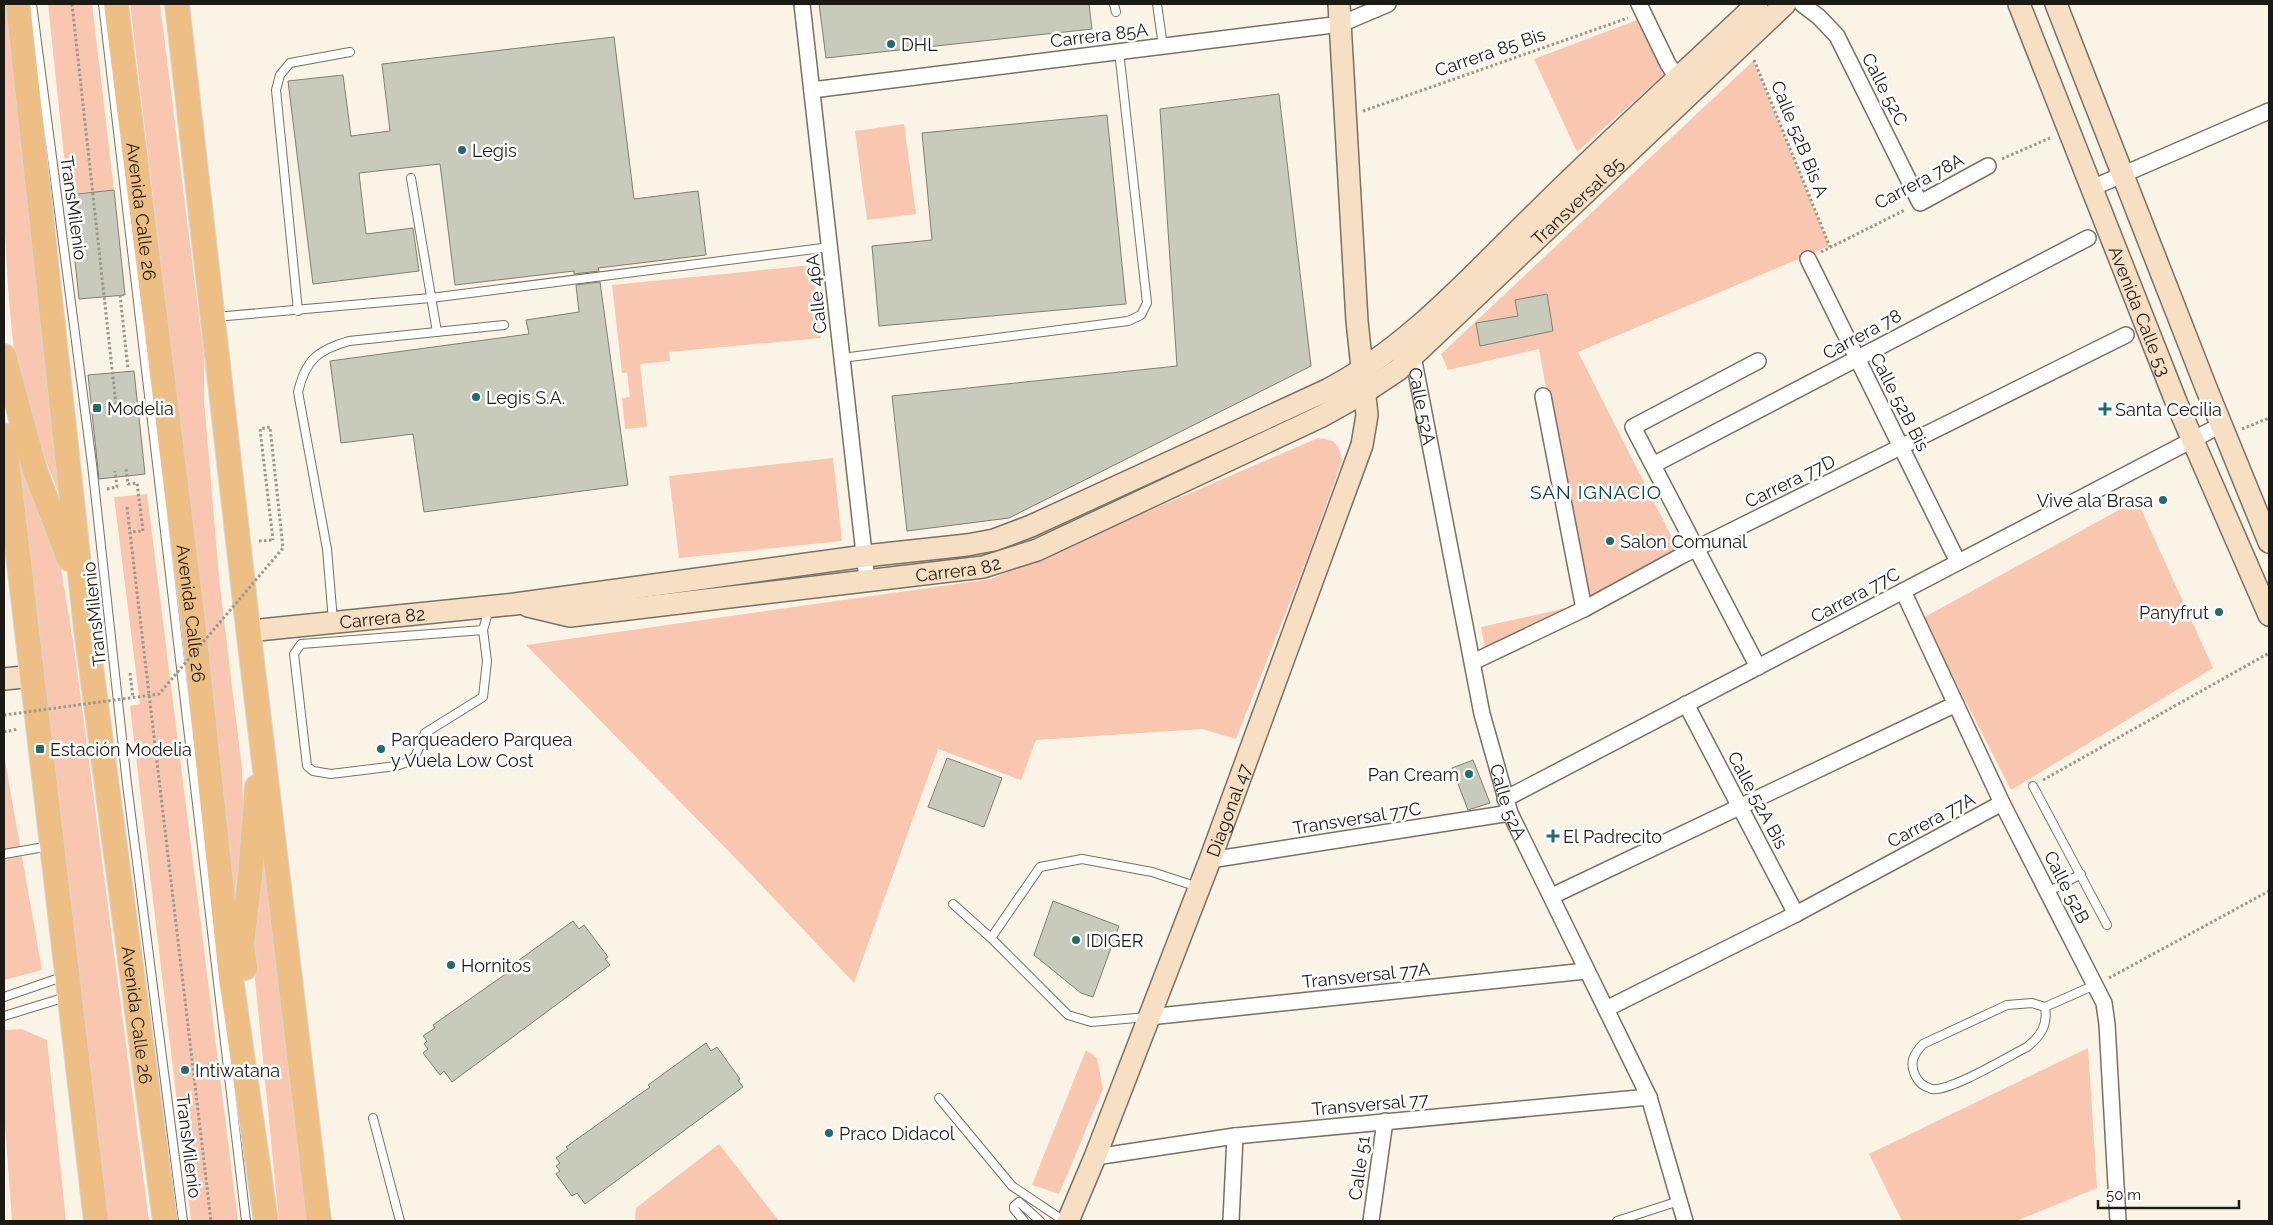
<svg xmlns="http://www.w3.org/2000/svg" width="2273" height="1225" viewBox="0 0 2273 1225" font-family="Raleway,sans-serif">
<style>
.green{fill:#f9c7b0}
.building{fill:#c8cabb;stroke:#7e7f72}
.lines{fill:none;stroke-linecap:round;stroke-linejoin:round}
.lane-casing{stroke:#777265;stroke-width:10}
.street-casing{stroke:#777265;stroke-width:18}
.secondary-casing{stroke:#777265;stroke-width:24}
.primary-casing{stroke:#d6d6d5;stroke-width:26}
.path{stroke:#9b978c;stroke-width:3;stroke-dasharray:2.5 2.5;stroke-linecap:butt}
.lane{stroke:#fff;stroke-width:8}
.street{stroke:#fff;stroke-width:15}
.secondary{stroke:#f6dfc2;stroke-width:21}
.primary{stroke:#eebf85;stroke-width:24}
.path-bridge{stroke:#9b978c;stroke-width:3;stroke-dasharray:2.5 2.5;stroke-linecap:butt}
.poi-dot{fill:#1f6b6d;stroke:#fff;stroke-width:2}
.labels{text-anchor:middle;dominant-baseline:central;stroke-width:5;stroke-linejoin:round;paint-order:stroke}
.street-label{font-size:18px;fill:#1c1a15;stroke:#fff}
.poi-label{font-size:18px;fill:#1c1a15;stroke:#fff;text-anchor:start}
.neighbourhood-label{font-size:19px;letter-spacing:1px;fill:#004445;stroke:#fff}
</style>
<rect width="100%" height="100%" fill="#faf4e6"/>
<g class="green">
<path d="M4,4H10L66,512C47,462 24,412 15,358C0,242 4,122 4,4Z"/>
<path d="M48,4H92L114,190L68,194Z"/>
<path d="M130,4H160L204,356V401L220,587L242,769L244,834L234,897L209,666Z"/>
<path d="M1640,19L1667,72L1577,152L1534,59Z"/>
<path d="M1753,61L1829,246L1578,352L1680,553L1584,604L1486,652L1481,627L1584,604L1539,349L1448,370L1441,354Z"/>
<path d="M904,124L916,214L867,220L855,131Z"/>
<path d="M813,265L821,338L669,352L670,361L640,364L647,427L625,429L622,398L630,397L627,373H622L612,285Z"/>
<path d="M1318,438C1336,440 1338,443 1342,460L1310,551L1236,739L1202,729L1036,740L1021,780L938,749L854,983L746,869L526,645L991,579Z"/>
<path d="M16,441L56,538L75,654L149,1221H107L96,1116L71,935Z"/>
<path d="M833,458L842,541L679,558L669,476Z"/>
<path d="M147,494L230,1157L238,1221H191L130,706L140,704L114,497Z"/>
<path d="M2137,500L2213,668L2011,790L1923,618Z"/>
<path d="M4,755L42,970L4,980Z"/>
<path d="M262,847L283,1008L307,1221H279L251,939Z"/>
<path d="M22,1029L47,1040L66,1221H12L4,1111V1030Z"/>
<path d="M2088,1048L2097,1188L2016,1221H1902L1869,1154Z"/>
<path d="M1086,1050L1097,1058L1103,1089L1059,1194L1032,1185Z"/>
<path d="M719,1144L779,1221H635L636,1208Z"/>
</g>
<g class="building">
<path d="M819,4H1089L1092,29L826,58Z"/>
<path d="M614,37L634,199L698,191L706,255L598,268L599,271L574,274V271L455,285L440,164L359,173L366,234L413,228L419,271L313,284L288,81L343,75L351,136L390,131L382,64Z"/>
<path d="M1279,94L1311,366L1009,518L907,531L892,396L1177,366L1160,109Z"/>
<path d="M1107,115L1126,304L879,326L872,246L932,240L922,133Z"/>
<path d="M114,190L125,295L79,299L68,195Z"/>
<path d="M600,282L628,485L424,512L413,434L341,443L330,361L529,334L526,320L579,312L576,285Z"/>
<path d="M1547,294L1553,331L1480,346L1476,323L1518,316L1515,300Z"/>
<path d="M134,371L145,474L99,479L88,375Z"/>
<path d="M947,758L1002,778L984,827L928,807Z"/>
<path d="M1473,760L1490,803L1468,810L1452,768Z"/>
<path d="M1053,901L1119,926L1093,997L1081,993L1034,955Z"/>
<path d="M573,921L579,929L584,925L608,957L605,959L610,965L452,1082L444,1071L440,1075L423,1053L428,1049L424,1044L427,1041L423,1036L435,1028L433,1025L517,966L515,963Z"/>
<path d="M706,1043L711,1051L717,1047L740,1079L738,1080L743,1087L585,1204L577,1193L572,1196L556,1174L560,1171L556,1166L560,1163L556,1158L568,1149L566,1147L650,1087L648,1085Z"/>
</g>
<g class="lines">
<g class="lane-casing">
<g id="lane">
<path d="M32,4L92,464L127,784L183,1221"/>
<path d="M103,4L246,1221"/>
<path d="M1114,4L1116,12"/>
<path d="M1157,4L1163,46"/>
<path d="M411,178L437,332"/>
<path d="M298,311L276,90L280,75L290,63L350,52"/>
<path d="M215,317L431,298L830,247"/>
<path d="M842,358L1128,321L1141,315L1147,303L1119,51"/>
<path d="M333,621L327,549L298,392C306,359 318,350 349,341L504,325"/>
<path d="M483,630L487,661L483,697L425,733L415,757L408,762L396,766L331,774L313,771L307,766L294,654L301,644L483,630L489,609"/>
<path d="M2033,786L2107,925"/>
<path d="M4,854L50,846"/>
<path d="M2048,892L2081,874"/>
<path d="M953,904L991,938L1068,1015L1091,1022L1147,1017"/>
<path d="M991,938L1040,867L1082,859L1152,872L1198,887"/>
<path d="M4,997L65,976"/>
<path d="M2045,1007C2048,1025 2041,1036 2027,1047C2009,1056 1950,1092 1932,1089C1924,1087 1918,1082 1915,1075C1909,1062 1914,1054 1923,1044L2007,1005L2032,1003L2045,1007L2095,985"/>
<path d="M4,1016L66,997"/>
<path d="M939,1098L1012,1186L1064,1221"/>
<path d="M373,1118L400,1221"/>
<path d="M1024,1221L1014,1209V1206L1019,1202L1040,1221"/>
<path d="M1617,1221L1679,1201"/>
</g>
</g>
<g class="street-casing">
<g id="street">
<path d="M802,4L867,580"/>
<path d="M1639,4L1668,64L1678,79"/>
<path d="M1802,4L1819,17L1837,36L1920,203L1988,166"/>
<path d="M812,90L1341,24L1388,4"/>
<path d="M2092,188L2269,111"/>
<path d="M1808,259L1958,562"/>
<path id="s1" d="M1413,356L1482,714L1510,813L1649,1097L1685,1221"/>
<path d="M1543,396L1584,609"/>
<path d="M1653,465L2088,238"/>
<path d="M1903,591L2002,803L2104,1003L2107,1024L2118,1221"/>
<path d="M1473,662L1584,609L1681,556L2126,335"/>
<path d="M1758,667L1633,427L1758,361"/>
<path d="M1686,704L1796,914"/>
<path d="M1505,799L2221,425"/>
<path d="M1210,860L1510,813"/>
<path d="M1552,896L1956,704"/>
<path d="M1606,1009L1796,914L2002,803"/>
<path d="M1149,1017L1586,971"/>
<path d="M1095,1157L1235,1136L1649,1097"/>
<path d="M1231,1221L1235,1136"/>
<path d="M1371,1221L1385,1121"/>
</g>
</g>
<g class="secondary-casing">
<g id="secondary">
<path id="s2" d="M2019,4L2177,404L2269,615"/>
<path d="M2056,4L2207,390L2269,542"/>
<path id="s3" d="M528,606L570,616L983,567L1037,550L1320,417L1365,392L1398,370L1785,4"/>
<path id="s4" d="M249,631L515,604L865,556L967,545L994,540L1031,526L1325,391C1408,349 1474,273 1540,209C1611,139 1685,72 1757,4"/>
<path d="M4,679L33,676"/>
<path id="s5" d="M1068,1221L1095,1157L1210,860L1362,445L1367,415L1357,321L1339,4"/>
</g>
</g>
<g class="primary-casing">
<g id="primary">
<path id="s6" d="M18,4L86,629L165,1221"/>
<path id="s7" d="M116,4L194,630L231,978L266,1221"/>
<path d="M177,4L246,611L319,1221"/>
<path d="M4,356L35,470L69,559"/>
<path d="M4,435L96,1221"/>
<path d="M245,968L242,943L250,877L257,787"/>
</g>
</g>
<g class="path">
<path d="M72,4L116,405"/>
<path d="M1754,60L1830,247"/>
<path d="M1363,111L1628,18"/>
<path d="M2002,159L2050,138"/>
<path d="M1821,252L1905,210"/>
<path d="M120,295L128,369"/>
<path d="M2242,429L2269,418"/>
<path d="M126,469L128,484L137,483L143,531L130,532"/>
<path d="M107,489L117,487L115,471"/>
<path d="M127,507L211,1221"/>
<path d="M259,541L273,540"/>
<path d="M130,673L133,698"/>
<path d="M4,732L18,729"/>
<path d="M2043,780L2269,653"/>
<path d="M2109,978L2269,891"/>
</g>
<use href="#lane" class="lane"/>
<use href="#street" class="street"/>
<use href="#secondary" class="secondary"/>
<use href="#primary" class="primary"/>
<path class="path-bridge" d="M4,715L159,694L283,548L270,427L260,429L273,540"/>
</g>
<g class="poi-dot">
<circle cx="891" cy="44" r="5"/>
<circle cx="462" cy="150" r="5"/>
<circle cx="476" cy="397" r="5"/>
<rect x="92" y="403" width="10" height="10" rx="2.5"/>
<path d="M2102.5 401.5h5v5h5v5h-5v5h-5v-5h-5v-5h5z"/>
<circle cx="2163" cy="500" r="5"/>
<circle cx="1610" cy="541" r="5"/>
<circle cx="2219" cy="612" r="5"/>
<rect x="35" y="744" width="10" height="10" rx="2.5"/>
<circle cx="381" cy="749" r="5"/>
<circle cx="1469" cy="774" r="5"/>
<path d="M1550.5 828.5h5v5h5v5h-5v5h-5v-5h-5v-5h5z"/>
<circle cx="1076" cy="940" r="5"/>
<circle cx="451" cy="965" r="5"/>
<circle cx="185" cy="1070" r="5"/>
<circle cx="829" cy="1133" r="5"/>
</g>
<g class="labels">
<g class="street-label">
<text transform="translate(1099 35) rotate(-7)">Carrera 85A</text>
<text transform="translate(1490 52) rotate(-19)">Carrera 85 Bis</text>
<text transform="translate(1885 89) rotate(63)">Calle 52C</text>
<text transform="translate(1800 139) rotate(68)">Calle 52B Bis A</text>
<text transform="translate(1919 181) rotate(-28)">Carrera 78A</text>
<text stroke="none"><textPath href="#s3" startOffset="1166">Transversal 85</textPath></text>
<text transform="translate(74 208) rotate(82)">TransMilenio</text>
<text stroke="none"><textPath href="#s7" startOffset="209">Avenida Calle 26</textPath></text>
<text transform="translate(816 294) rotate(-96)">Calle 46A</text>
<text stroke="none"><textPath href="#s2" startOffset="330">Avenida Calle 53</textPath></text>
<text transform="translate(1862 334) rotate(-28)">Carrera 78</text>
<text transform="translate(1900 402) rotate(63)">Calle 52B Bis</text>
<text stroke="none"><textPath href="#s1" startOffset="51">Calle 52A</textPath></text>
<text transform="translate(1790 481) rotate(-26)">Carrera 77D</text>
<text stroke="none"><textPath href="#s3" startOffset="434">Carrera 82</textPath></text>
<text transform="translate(1855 595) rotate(-28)">Carrera 77C</text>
<text stroke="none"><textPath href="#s7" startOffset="614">Avenida Calle 26</textPath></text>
<text transform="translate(94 614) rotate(-96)">TransMilenio</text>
<text stroke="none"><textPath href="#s4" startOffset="134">Carrera 82</textPath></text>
<text transform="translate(1758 800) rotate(62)">Calle 52A Bis</text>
<text stroke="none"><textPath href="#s1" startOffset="456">Calle 52A</textPath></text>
<text stroke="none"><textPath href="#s5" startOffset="441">Diagonal 47</textPath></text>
<text transform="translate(1357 818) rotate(-9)">Transversal 77C</text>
<text transform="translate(1931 820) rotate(-28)">Carrera 77A</text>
<text transform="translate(2067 887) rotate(63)">Calle 52B</text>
<text transform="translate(1366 975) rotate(-6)">Transversal 77A</text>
<text stroke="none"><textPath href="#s6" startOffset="1018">Avenida Calle 26</textPath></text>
<text transform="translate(1370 1104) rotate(-5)">Transversal 77</text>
<text transform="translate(189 1146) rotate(83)">TransMilenio</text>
<text transform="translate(1359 1168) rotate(-82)">Calle 51</text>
</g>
<g class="poi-label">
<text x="901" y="44">DHL</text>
<text x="472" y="150">Legis</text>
<text x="486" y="397">Legis S.A.</text>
<text x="107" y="408">Modelia</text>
<text x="2115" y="409">Santa Cecilia</text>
<text x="2153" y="500" text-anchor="end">Vive ala Brasa</text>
<text x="1620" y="541">Salon Comunal</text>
<text x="2209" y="612" text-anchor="end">Panyfrut</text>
<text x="391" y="739">Parqueadero Parquea<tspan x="391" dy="21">y Vuela Low Cost</tspan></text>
<text x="50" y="749">Estación Modelia</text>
<text x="1459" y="774" text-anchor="end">Pan Cream</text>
<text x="1563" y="836">El Padrecito</text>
<text x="1086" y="940">IDIGER</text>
<text x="461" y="965">Hornitos</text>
<text x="195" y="1070">Intiwatana</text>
<text x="839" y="1133">Praco Didacol</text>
</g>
<g class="neighbourhood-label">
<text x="1596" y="492">SAN IGNACIO</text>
</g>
</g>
<rect width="2273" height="1225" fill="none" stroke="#1c1a15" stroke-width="10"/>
<path d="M2098 1200v8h141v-8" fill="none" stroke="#1c1a15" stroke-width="2.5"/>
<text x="2106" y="1200" font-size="15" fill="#1c1a15" stroke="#ffffff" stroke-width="4" paint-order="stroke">50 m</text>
</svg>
